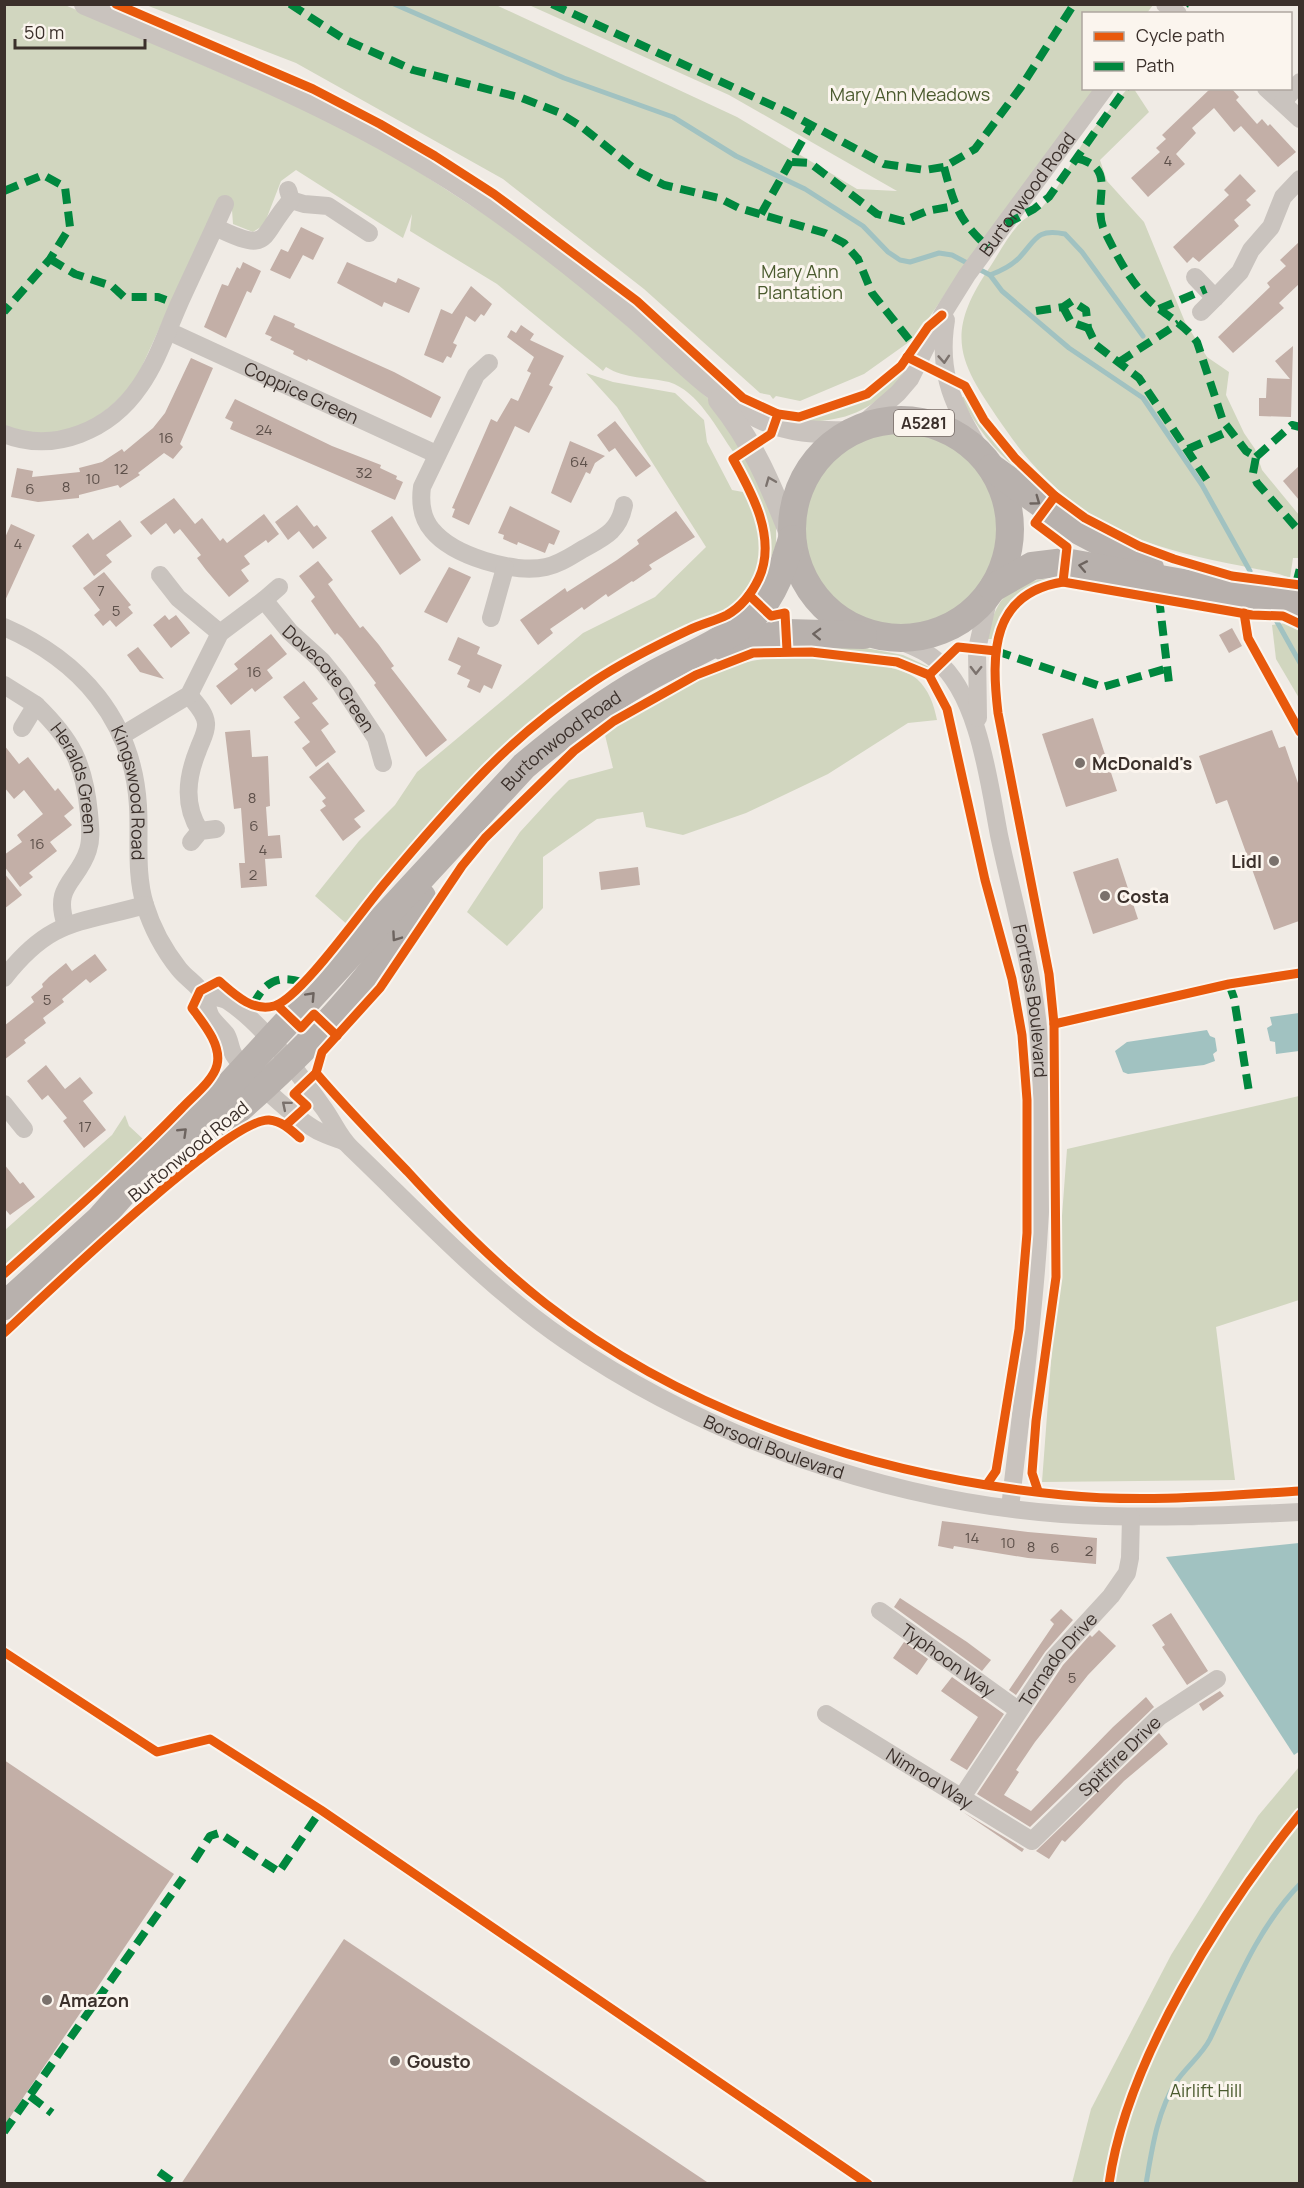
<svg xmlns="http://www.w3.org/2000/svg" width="1304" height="2188" viewBox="0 0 1304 2188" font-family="Manrope,sans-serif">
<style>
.green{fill:#d1d6bf}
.water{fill:#a1c2c1}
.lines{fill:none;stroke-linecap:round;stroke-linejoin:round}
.stream{stroke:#a1c2c1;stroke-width:5}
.building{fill:#c3afa7}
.minor{stroke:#c9c3be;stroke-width:18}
.tertiary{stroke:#c9c3be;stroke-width:22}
.primary{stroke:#b8b1ad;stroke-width:28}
.quiet{stroke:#00873e;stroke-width:8;stroke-dasharray:15 8;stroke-linecap:butt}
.cycleway-casing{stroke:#fbf5ee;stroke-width:13}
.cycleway{stroke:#e8590c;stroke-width:9}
.oneway{stroke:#7b726d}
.oneway2{stroke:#6d645f}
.poi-dot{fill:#7a716c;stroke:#fbf5ee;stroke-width:2}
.labels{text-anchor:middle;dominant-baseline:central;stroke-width:6;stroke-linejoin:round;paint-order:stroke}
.number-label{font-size:15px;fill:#5d504a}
.shield{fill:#fbf5ee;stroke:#756b66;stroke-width:1.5}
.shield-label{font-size:16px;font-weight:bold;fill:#3b302b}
.park-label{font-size:18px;fill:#4a5a2e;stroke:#fbf5ee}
.street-label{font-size:18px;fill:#3b302b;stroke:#fbf5ee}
.poi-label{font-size:18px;font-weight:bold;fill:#3b302b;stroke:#fbf5ee;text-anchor:start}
</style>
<rect width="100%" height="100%" fill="#f0ebe5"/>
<g class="green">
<path d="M4,5H65L311,112L396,157L504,227L587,290L711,401L745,445L734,453C717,429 698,391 669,382C648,377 625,379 606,367L603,371L497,284L410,231L412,214L403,238L296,170L281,181L264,225L253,232L233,224L232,210L219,198L138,375C122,402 79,436 46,435C33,434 18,430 5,427Z"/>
<path d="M146,5H496L737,117L857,189L897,191L729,95L529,5H1153L1147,13L1084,14V88L1097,89L971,256L916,337L864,374L800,401L776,396L773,399L770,395L760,393L644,289L503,179L296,63Z"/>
<path d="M1128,88L1134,89L1149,112L1100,160L1107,181L1144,222L1185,322L1207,357L1229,372L1226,395L1244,433L1255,449L1262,470L1299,515V558H1293L1290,578C1273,571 1260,570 1242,566C1204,559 1165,550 1129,535C1079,514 1036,474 1006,430C961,365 941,338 990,267C999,253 1009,234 1021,222C1027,216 1037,213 1043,206C1058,191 1072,160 1084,141C1097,123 1113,106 1128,88Z"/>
<path d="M906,366C902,378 897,383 887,392C860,417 833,422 797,422L869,397Z"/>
<path d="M586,373L613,382L675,393L704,420L707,442L732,490L743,492C763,523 768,562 750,594C735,621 670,639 643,653C627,661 611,671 596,680C497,742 425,840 350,927L315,896L359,841L395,805L417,772L583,633L655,597L706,547L617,407Z"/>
<path d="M965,396L996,442L1024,474C996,454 977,428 961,398Z"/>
<circle cx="902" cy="529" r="97"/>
<path d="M750,452L776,520V545L761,583C774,531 762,507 738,460Z"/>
<path d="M1071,570L1276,612L1223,607L1071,579Z"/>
<path d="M1051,578C1021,586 1000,609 992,639H987C996,597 1009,583 1051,578Z"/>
<path d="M1286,623L1299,630V698L1276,659L1272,625Z"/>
<path d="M844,644L903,655L929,667L926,670L899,659L792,646Z"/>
<path d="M790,656C819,659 896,661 917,679C929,690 934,705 937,720L908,723L828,774L746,813L683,835L646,827L643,812L597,819L543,857V908L507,946L467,912L520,832L553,796L569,780L613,768L605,735C658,692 721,660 790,656Z"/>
<path d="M1299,1096V1300L1216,1327L1235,1480L1042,1482L1067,1149Z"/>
<path d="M125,1115L129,1126L143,1139L5,1272V1230L112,1135Z"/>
<path d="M1299,1767V2183H1072L1091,2109L1171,1955L1258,1816Z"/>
</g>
<g class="water">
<path d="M1299,1013V1051L1276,1054L1275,1042L1270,1041L1267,1028L1272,1025L1270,1017Z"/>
<path d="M1207,1030L1210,1036L1215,1038L1217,1051L1213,1054L1215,1061L1204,1065L1128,1074L1123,1072L1115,1051L1127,1042Z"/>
<path d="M1299,1543L1300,1751L1294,1755L1166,1557Z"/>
</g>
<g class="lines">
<g class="stream">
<path d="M394,4L564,78L673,117L736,156L805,189L863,226L888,252L900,260L910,262L939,253L952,255L990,275L1002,291L1069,348L1143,398L1202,485L1250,571"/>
<path d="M990,275C1001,271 1010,267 1019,258C1036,240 1036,228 1065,234L1082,252L1143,336"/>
<path d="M1276,620L1300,663"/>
<path d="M1146,2184C1152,2149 1157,2112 1176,2082C1186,2067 1202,2055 1210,2039C1236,1984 1257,1929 1300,1884"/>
</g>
</g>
<g class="building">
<path d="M1211,88H1231L1239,97L1236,100L1257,124L1262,119L1268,126L1270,124L1296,152L1278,167L1241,126L1234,132L1214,108L1192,128L1196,133L1176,154L1185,164L1148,197L1131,178L1160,152L1156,148L1166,139L1162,135Z"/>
<path d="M1240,174L1256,191L1246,200L1251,205L1234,220L1239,226L1199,262L1193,257L1187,263L1173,247L1229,195L1224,190Z"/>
<path d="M301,227L324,238L313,260L303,255L290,279L270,270L281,249L288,252Z"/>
<path d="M1299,242V284L1279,303L1284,308L1233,353L1218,337L1270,287L1267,283L1286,266L1280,260Z"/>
<path d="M243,262L261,271L251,293L247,291L226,338L204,327L222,284L228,286L237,267L240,269Z"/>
<path d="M347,262L396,283L398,278L420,288L409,313L384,302L382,307L337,283Z"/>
<path d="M471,286L492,304L484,316L481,314L475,322L466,316L453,343L457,345L451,358L447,356L443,363L424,355L441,309L452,314Z"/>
<path d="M274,315L295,324L294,327L394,372L441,397L431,418L308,359L307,361L293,354L294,351L270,340L272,337L265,334Z"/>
<path d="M521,325L534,334L530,340L564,356L549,385L553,387L529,433L515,426L469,525L452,517L455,509L452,508L491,419L497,422L511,398L518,401L531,373L527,371L534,357L507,337L511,330L516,333Z"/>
<path d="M1293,346L1291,417L1259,416V398H1266L1267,378L1290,379L1275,361Z"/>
<path d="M191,358L213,368L180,444L183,447L173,459L164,453L138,473L140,475L120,488L118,485L79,495V498L38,502L11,497L17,468L33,471L32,477L80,472L79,468L102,462L122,449L124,452L153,428L165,413Z"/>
<path d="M235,399L332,446L381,465L380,468L397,476L396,479L403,482L395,500L230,429L233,422L225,418Z"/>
<path d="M615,421L651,466L636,477L615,448L609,452L597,435Z"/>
<path d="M570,441L605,456L595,463L590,474L586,472L571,503L551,493Z"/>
<path d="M1299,466V500L1283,481Z"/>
<path d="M174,498L195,524L202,518L220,541L223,538L227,543L264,514L279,534L268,543L266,540L244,556L250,564L241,570L249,581L229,597L206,570L197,558L201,555L180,529L174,534L166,523L151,535L140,522Z"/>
<path d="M297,505L314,527L317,525L327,538L313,549L299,531L288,540L275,522Z"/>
<path d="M510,506L560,531L554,545L549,543L545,553L518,542L517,545L503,539L504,535L498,533Z"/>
<path d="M676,511L695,537L649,565L652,569L633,582L632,581L608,597L606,594L584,610L582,607L550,629L553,633L538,645L520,620L565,588L567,592L617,560L639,544L637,540Z"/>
<path d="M392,516L421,560L400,575L371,531Z"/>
<path d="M120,520L132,536L106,555L112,562L94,576L72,546L88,533L93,540Z"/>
<path d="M11,524L35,535L4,603V540Z"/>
<path d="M318,561L333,580L328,584L343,605L360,628L363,626L379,645L394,666L391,668L447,740L426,757L374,685L376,683L342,638L337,633L335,635L311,601L315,597L299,576Z"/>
<path d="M449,567L471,577L447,623L424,612Z"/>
<path d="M104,572L131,605L128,607L133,613L116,627L110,620L103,626L94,615L100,610L83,588Z"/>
<path d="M165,615L169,620L176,615L190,633L171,648L153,625Z"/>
<path d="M1232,628L1242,646L1229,653L1219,635Z"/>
<path d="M271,634L287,654L267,670L273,678L255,692L252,688L231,705L216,686L238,669L234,664Z"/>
<path d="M458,637L480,647L477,654L502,665L492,689L484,685L480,693L467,687L470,680L457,674L461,666L448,660Z"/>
<path d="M138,647L164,679L140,672L127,655Z"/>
<path d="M304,681L318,699L312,703L329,724L321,730L336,752L316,767L302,748L310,742L294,722L300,718L283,697Z"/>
<path d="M1093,718L1117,791L1066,807L1042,734Z"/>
<path d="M250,730L252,757L268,756L270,806L266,807L268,836L280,835L282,858L265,859L267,886L241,888L239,863H245L241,808L234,809L225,732Z"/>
<path d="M1272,730L1279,748L1285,746L1299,786V921L1274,930L1227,800L1216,804L1199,756Z"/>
<path d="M4,745L19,764L28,757L55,791L58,788L74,808L64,816L72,825L50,842L57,851L29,873L33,877L20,887L4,866V855L22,842L17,835L43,814L24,790L14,799L4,787Z"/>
<path d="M328,762L365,811L354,819L361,827L343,841L320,810L326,806L322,801L326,798L309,777Z"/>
<path d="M1118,858L1138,919L1093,934L1073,872Z"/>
<path d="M638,867L640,885L601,890L599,872Z"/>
<path d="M4,873L22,895L4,909Z"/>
<path d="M95,954L107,970L90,983L86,979L62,999L64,1002L43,1018L46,1023L24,1040L26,1043L4,1060V1026L34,1002L31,997L43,987L42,984L49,977L66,963L72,971Z"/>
<path d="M46,1065L65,1089L80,1077L93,1093L83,1101L106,1130L84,1148L63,1121L67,1118L48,1095L42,1100L27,1081Z"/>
<path d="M4,1164L20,1184L23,1182L35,1197L10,1215L4,1208Z"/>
<path d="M942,1521L1028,1532L1097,1538L1096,1564L1028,1558L954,1546L953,1549L938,1546Z"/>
<path d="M900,1598L967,1642L991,1660L982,1671L894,1607Z"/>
<path d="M1061,1609L1073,1620L1045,1652L1016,1695L1009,1690L1054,1624L1050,1620Z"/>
<path d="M1171,1613L1208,1671L1187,1685L1162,1647L1165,1645L1152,1625Z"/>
<path d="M1099,1630L1116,1646L1088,1675L1035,1742L1016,1770L1019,1772L1004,1795L1031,1811L1113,1727L1146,1697L1154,1707L1030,1827L977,1794L1063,1665L1090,1635L1092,1637Z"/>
<path d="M904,1642L928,1659L917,1675L893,1658Z"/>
<path d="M952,1677L1004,1714L967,1770L950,1760L978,1717L941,1691Z"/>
<path d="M1220,1691L1224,1696L1203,1711L1199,1704Z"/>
<path d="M1159,1733L1168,1744L1124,1781L1065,1842L1062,1840L1049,1859L1036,1851Z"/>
<path d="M4,1760L174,1874L4,2126Z"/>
<path d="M963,1812L1024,1849L1022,1852Z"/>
<path d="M344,1939L710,2184H181Z"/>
</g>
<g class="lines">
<g class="minor">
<path d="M1165,4L1178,14"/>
<path d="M1266,88L1300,119"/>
<path d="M1283,102L1300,82"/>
<path d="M288,190L291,200L304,204L328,206L369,233"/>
<path d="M215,227C273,255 258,237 291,200"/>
<path d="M1195,277L1215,298L1201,312"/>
<path d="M1215,298L1240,272L1251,250L1271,227L1283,197L1300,179"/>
<path d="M946,320C936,380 958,412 987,462"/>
<path id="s1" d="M168,331L436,454"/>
<path d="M489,363L476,375L422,487C420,502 421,517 432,530C453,556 514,574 546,567C560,564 571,556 583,549C605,537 619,531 624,505"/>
<path id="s2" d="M858,428L898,393L910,379L942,315L967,275L1105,88"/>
<path d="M4,434C55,454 110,430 140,386C157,362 167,331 179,304C194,271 210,238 225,204"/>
<path d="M160,575L178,598L220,633"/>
<path d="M264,600L279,587"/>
<path d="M491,618L505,568"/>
<path id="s3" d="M4,627C80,660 133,720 138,806C140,838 135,873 145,905C152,928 164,950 179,969C186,978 198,985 204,995C207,1001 207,1010 211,1017C215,1023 221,1028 226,1034C230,1040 230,1049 234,1055C247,1075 297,1120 318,1131C326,1135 335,1138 343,1141"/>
<path id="s4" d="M890,638C906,643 923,649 936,660C979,695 989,783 999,835C1013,901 1034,972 1039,1039C1051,1196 1028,1352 1010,1508"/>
<path d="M4,685L36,705L22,728"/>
<path d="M189,695C195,703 205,712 206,723C207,732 201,741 198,750C187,777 183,805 200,831"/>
<path id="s5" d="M36,705C72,740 84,763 89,813C90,826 92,838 88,850C78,882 52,885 66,925"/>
<path d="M978,718L977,649L990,592"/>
<path id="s6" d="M121,736L189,695L220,633L264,600L290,632L322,661L339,682L376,738L383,763"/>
<path d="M191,842L200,831L216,829"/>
<path d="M4,978C51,918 78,924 145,905"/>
<path id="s7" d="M204,995C211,997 222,997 228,1001C264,1025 297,1071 322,1106C333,1120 338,1136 351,1148C420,1214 486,1286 565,1340C709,1439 889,1501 1062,1514C1141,1519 1221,1516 1300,1512"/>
<path d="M4,1104L24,1129"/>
<path id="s8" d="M880,1611L1018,1710"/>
<path id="s9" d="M826,1714L1032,1841L1159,1717L1217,1679"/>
<path id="s10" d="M962,1797L1054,1658L1111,1596L1127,1573L1130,1558L1131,1517"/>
</g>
<g class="tertiary">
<path d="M85,4C204,54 324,101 434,169C505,212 571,264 634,318C673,352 711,394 758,417C788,432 817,433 851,432"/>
<path d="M719,400C753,442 771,486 791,536"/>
</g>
<g class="primary">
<circle cx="901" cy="529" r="109"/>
<path d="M992,468L1076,529L1150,568"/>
<path d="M993,588L1032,566L1065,562L1300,604"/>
<path d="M722,646L786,633L863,635"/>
<path d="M164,1174C260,1092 359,1008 422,897"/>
<path id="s11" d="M4,1306L99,1220L138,1176L220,1095L524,766C563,733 602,703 647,678C683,657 726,643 756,613C775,594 784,564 792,539"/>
</g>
<g class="quiet">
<path d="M290,4L344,39L413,70L522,98L558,112L582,127L637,171L664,185L719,198L739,208L825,233L844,243L858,259L872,293L915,347"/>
<path d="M552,4L789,113L884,164L925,170L944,167L975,149L1021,87L1074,4"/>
<path d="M1185,5L1186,4"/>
<path d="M1076,158C1120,168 1091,200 1104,230C1117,256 1130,282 1152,303C1167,316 1185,325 1197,342L1223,421L1246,451L1256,457L1253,473L1257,483L1300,532"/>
<path d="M792,162L810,163L877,214L903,221L927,211L954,206"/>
<path d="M944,167C954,205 959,221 988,247"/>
<path d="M4,191L43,175L65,187L70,227L50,259L4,312"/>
<path d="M761,214L811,125"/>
<path d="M1006,224L1034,209L1049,197L1126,88"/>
<path d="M50,259L75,274L112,286L124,297H158L166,300"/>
<path d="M1063,307L1071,322L1088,328"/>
<path d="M1159,309L1206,289"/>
<path d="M1036,311L1063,307L1072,301L1086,310L1088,328L1096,345L1139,378L1207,480"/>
<path d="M1119,362L1179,323"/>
<path d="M1188,449L1229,431"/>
<path d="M1256,457L1292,425L1300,427"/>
<path d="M1296,584L1300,568"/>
<path d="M1159,598L1169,683"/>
<path d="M996,651L1103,687L1165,669"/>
<path d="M1229,984L1234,998L1249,1092"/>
<path d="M253,1005C264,983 277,974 302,982"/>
<path d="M194,1861L210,1836L219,1833L279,1872L321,1810"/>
<path d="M30,2096L52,2113"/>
<path d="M4,2132L183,1878"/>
<path d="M159,2172L176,2184"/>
</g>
<g class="cycleway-casing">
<g id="cycleway">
<path d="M116,4L313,89L380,124L435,156L494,194L637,301L743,398L778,414L799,417L867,394L901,366L928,327L942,315"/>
<path d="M907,357L965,386L984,420L1015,458L1055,496L1085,518L1139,546L1174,559L1232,576L1300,585"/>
<path d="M1055,496L1035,523L1067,547L1063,582"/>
<path d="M749,595L771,616L785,613L787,650"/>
<path d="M1244,613L1248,638L1300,732"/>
<path d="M929,675L958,647L996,651"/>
<path d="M277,1005L301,1028L314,1014L337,1036"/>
<path d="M1054,1024L1229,984L1300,973"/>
<path d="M316,1073C345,1107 377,1140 408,1172C451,1219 496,1265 546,1304C692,1418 881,1477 1063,1495C1141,1503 1221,1496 1300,1491"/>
<path d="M286,1125L307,1106L294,1094L316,1073L322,1052L380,988L462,866L485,838L574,751L614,721L696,675L753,653L811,652L897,662L929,675L947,709L985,880L1012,979L1022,1035L1027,1100V1233L1019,1329L996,1471L987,1484"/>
<path d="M4,1274C65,1219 126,1166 182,1108C193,1096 213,1081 217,1065C222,1045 203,1023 192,1008L200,991L219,981C234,994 252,1012 274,1006C300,999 365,906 386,882C417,845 448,809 482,774C515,740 554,708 593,682C623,662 657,645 689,630C701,624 715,621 727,615C741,607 752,593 759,578C777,538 752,493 733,459L771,434L778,414"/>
<path d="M4,1333C43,1297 228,1118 269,1120C282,1121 291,1130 300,1138"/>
<path d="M1038,1491L1032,1473L1036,1421L1056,1277L1054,1024L1049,974L998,713C991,654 991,593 1063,582L1252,615L1283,616L1300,624"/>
<path d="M4,1652L157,1752L210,1739L321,1810L868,2184"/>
<path d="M1109,2184C1126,2061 1223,1909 1300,1814"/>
</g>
</g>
<use href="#cycleway" class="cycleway"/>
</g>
<defs><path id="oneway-chevron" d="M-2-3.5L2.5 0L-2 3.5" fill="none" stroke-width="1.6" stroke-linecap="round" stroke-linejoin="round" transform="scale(1.5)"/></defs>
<g class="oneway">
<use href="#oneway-chevron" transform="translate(944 359) rotate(86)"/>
<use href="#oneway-chevron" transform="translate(770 481) rotate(-112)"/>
<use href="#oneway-chevron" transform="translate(976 670) rotate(91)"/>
<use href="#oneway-chevron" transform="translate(286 1105) rotate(-140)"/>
</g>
<g class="oneway2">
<use href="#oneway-chevron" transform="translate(1036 501) rotate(36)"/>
<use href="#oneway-chevron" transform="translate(1083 566) rotate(-169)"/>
<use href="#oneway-chevron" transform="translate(817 634) rotate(-178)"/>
<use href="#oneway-chevron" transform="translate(396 937) rotate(125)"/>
<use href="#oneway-chevron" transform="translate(311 996) rotate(-47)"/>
<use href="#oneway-chevron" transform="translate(183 1132) rotate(-44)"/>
</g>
<g class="poi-dot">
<circle cx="1080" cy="763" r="6"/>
<circle cx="1274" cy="861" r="6"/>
<circle cx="1105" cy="896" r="6"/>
<circle cx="47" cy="2000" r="6"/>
<circle cx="395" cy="2061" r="6"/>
</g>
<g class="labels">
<g class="number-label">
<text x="1168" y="160">4</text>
<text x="264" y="429">24</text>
<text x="166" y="437">16</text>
<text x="579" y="461">64</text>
<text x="121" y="468">12</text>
<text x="364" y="472">32</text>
<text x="93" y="478">10</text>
<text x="66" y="486">8</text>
<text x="30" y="488">6</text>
<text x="18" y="543">4</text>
<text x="101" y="590">7</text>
<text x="116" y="610">5</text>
<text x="254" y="671">16</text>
<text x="252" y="797">8</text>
<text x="254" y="825">6</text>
<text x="37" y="843">16</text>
<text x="263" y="849">4</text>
<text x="253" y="874">2</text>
<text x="47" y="999">5</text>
<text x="85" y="1126">17</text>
<text x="972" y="1537">14</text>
<text x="1008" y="1542">10</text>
<text x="1031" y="1546">8</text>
<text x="1055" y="1547">6</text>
<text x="1089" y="1550">2</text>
<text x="1072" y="1677">5</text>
</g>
<rect class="shield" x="894" y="410" width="60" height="26" rx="4.5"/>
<g class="shield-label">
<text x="924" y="423">A5281</text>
</g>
<g class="park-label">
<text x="910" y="94">Mary Ann Meadows</text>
<text x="800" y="271">Mary Ann<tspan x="800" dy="21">Plantation</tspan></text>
<text x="1206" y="2090">Airlift Hill</text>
</g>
<g class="street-label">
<text stroke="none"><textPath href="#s2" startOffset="291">Burtonwood Road</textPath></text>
<text stroke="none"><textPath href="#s1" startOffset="147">Coppice Green</textPath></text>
<text stroke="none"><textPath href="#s6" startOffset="306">Dovecote Green</textPath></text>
<text stroke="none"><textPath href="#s11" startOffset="795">Burtonwood Road</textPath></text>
<text stroke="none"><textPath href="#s5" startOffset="86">Heralds Green</textPath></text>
<text stroke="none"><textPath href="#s3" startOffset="222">Kingswood Road</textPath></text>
<text stroke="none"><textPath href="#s4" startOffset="410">Fortress Boulevard</textPath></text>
<text transform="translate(188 1151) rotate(-39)">Burtonwood Road</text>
<text stroke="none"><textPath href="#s7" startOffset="741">Borsodi Boulevard</textPath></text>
<text stroke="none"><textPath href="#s8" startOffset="84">Typhoon Way</textPath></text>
<text stroke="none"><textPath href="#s10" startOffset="168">Tornado Drive</textPath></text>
<text stroke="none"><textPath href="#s9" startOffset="364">Spitfire Drive</textPath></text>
<text stroke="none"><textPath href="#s9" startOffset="122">Nimrod Way</textPath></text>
</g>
<g class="poi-label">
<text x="1092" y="763">McDonald's</text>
<text x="1262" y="861" text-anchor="end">Lidl</text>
<text x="1117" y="896">Costa</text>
<text x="59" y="2000">Amazon</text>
<text x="407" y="2061">Gousto</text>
</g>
</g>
<rect width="1304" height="2188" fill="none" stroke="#3b302b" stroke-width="12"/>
<rect x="1082" y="12" width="210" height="78" fill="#fbf5ee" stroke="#aea6a0" stroke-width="1.5"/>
<rect x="1094" y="32" width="30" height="9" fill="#e8590c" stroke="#aea6a0" stroke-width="1.5"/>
<text x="1136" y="42" font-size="18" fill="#3b302b">Cycle path</text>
<rect x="1094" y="62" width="30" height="9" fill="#00873e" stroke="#aea6a0" stroke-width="1.5"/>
<text x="1136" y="72" font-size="18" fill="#3b302b">Path</text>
<path d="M15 39v9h130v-9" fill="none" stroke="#3b302b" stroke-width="3"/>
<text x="24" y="39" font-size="18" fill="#3b302b" stroke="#fbf5ee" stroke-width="4.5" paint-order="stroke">50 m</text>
</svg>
